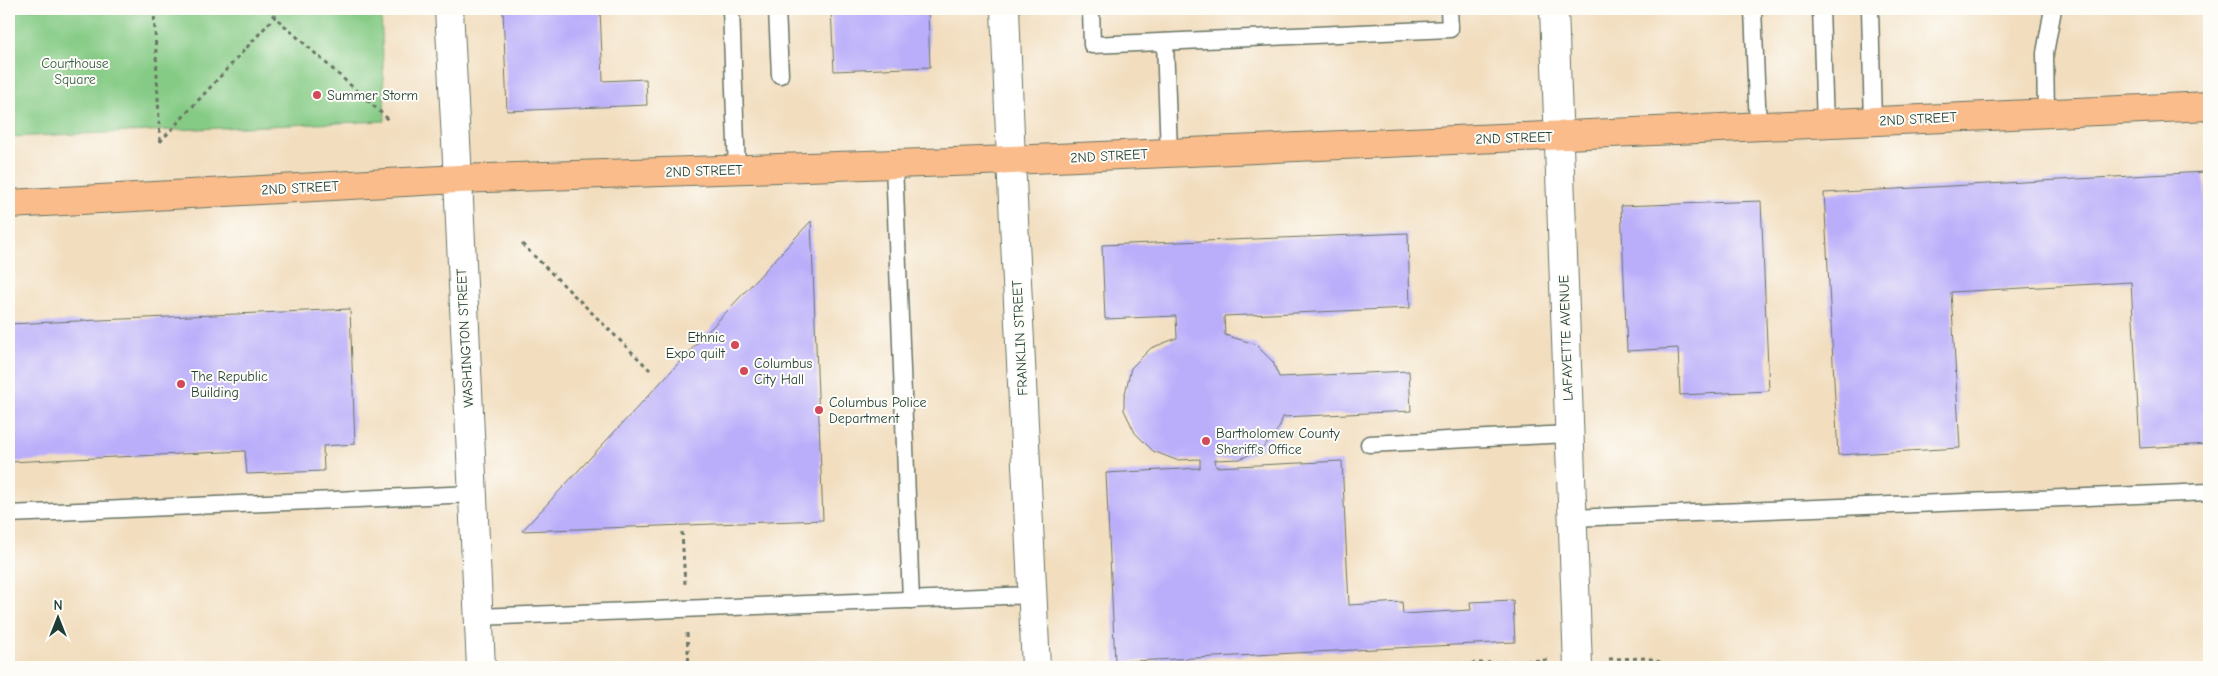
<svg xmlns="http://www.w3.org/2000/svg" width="2218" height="676" viewBox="0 0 2218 676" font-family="'Comic Neue',sans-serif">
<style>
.green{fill:#85cb85;stroke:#52845c}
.building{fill:#baadfa}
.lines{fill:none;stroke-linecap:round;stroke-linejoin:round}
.service-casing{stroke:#697565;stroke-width:19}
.minor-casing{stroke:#697565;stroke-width:30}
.tertiary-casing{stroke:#697565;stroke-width:30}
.trunk-casing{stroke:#697565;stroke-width:30}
.path{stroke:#697565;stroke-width:3;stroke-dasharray:4 4;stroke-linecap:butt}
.service{stroke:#fff;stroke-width:16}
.minor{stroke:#fff;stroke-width:28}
.tertiary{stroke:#fff;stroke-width:28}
.trunk{stroke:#f9bc8a;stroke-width:28}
.poi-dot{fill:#d1495b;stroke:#fdfcf7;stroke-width:2}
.labels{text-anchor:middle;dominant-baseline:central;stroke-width:4;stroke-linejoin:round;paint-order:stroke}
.park-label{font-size:14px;fill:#386048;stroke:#fdfcf7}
.poi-label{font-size:14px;fill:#1f3d34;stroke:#fdfcf7;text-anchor:start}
.street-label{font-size:14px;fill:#1f3d34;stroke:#fdfcf7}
</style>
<rect width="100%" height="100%" fill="#fdfcf7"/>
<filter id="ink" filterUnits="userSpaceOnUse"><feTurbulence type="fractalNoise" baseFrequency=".02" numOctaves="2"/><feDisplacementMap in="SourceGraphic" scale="10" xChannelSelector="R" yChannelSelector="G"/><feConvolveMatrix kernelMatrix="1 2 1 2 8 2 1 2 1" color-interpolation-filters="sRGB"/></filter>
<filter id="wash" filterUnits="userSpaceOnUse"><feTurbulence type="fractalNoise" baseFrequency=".0096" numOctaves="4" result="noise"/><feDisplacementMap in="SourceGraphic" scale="20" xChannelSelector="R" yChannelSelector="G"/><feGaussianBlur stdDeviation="1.12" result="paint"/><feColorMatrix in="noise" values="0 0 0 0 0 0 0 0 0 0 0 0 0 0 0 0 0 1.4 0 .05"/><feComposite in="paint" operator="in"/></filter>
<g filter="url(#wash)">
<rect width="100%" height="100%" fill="#f2debf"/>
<path class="green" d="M9,9H381L385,121L9,137Z"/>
<g id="blocks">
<g class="building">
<path d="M503,9H600L603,81L646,79L647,105L507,111Z"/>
<path d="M831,9H904V14L928,12L930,67L834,71Z"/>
<path d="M2204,172L2206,213H2209V444L2140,448L2131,282L1951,292L1960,448L1838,455L1824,193Z"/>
<path d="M1761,201L1769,391L1680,395L1678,348L1627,351L1621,206Z"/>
<path d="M811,221L823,520L522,531Z"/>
<path d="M1408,233L1410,308L1224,316L1225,335L1255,344L1273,362L1279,377L1409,371L1411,411L1283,417L1279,428L1262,449L1240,459L1215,460L1216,467L1342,461L1349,605L1402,602L1403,614L1471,610L1470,602L1513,600L1515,642L1115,662L1106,473L1200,468V459L1176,460L1153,451L1135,433L1124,410V398L1131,368L1151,348L1177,338L1176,316L1105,319L1102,245Z"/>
<path d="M350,309L355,444L323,446L324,471L247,474L245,451L9,462V324Z"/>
</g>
</g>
</g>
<g filter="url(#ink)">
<use href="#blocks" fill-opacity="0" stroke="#697565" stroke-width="1"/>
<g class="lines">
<g class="service-casing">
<g id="service">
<path d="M731,9L737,170"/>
<path d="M777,9L780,75"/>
<path d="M1091,9L1092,45L1450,29L1449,9"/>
<path d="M1753,9L1758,127"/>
<path d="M1821,9L1825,124"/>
<path d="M1870,9L1873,122"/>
<path d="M1165,42L1169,153"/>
<path d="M2046,113L2045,53L2053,9"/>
<path d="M894,164L911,600"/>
<path d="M1369,444L1569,434"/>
<path d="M9,514L473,494"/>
<path d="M1572,518L2209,492"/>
<path d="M478,617L1033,595"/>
</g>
</g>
<g class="minor-casing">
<g id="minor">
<path d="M1554,9L1578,667"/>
<path d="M1011,160L1036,667"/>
<path d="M458,179L481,667"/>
</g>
</g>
<g class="tertiary-casing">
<g id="tertiary">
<path d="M449,9L458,179"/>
<path d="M1005,9L1011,160"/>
</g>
</g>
<g class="trunk-casing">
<path id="trunk" d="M9,204L458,179L1011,160L2209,106"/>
</g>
<g class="path">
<path d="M154,9L160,142"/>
<path d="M266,9L388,119"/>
<path d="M160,142L282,9"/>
<path d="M522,244L650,370"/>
<path d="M682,532L685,584"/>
<path d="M687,633L689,667"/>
<path d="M1609,659L1648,658L1674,667"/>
<path d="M1391,667L1547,660"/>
<path d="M1916,667H1925"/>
</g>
<use href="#service" class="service"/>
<use href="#minor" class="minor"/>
<use href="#tertiary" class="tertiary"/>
<use href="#trunk" class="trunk"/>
</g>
</g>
<g class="poi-dot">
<circle cx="317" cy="95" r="5"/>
<circle cx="735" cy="345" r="5"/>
<circle cx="744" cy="371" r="5"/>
<circle cx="181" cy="384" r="5"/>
<circle cx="819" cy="410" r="5"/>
<circle cx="1206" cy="441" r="5"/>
</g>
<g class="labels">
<g class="park-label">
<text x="75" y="63">Courthouse<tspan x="75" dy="16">Square</tspan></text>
</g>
<g class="poi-label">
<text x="327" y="95">Summer Storm</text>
<text x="725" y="337" text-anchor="end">Ethnic<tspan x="725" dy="16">Expo quilt</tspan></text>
<text x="754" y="363">Columbus<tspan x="754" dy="16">City Hall</tspan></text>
<text x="191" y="376">The Republic<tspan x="191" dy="16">Building</tspan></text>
<text x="829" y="402">Columbus Police<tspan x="829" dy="16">Department</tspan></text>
<text x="1216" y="433">Bartholomew County<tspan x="1216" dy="16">Sheriff's Office</tspan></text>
</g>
<g class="street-label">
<text transform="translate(1918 119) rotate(-3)">2ND STREET</text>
<text transform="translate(1514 138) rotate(-2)">2ND STREET</text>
<text transform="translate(1109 156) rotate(-3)">2ND STREET</text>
<text transform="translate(704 171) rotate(-2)">2ND STREET</text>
<text transform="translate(300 188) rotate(-3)">2ND STREET</text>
<text transform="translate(465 338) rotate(-93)">WASHINGTON STREET</text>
<text transform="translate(1020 338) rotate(-93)">FRANKLIN STREET</text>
<text transform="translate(1566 338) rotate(-92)">LAFAYETTE AVENUE</text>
</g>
</g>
<rect width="2218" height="676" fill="none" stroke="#fdfcf7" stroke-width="30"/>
<g transform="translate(58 618)" stroke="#fdfcf7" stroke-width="4" paint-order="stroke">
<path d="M0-4L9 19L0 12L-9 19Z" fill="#1f3d34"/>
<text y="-8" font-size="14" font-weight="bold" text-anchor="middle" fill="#1f3d34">N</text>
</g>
</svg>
